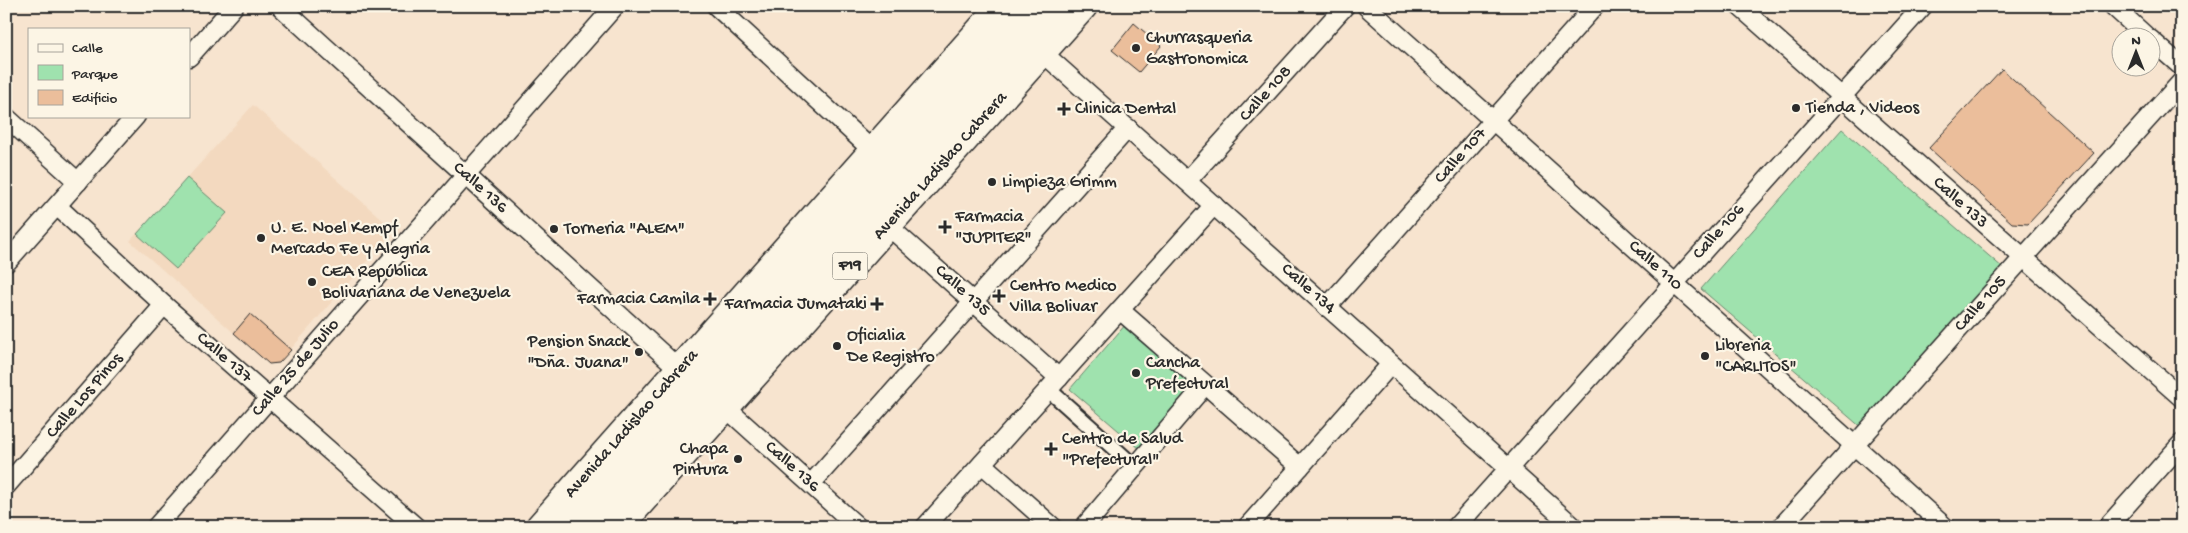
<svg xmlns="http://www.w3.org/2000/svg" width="2188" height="533" viewBox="0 0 2188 533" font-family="'Gochi Hand',sans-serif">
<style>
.built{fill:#f3d9bf}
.green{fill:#9fe2ae;stroke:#65866c}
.building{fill:#ebbe9b;stroke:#2b2b2b}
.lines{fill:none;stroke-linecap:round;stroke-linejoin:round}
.pedestrian-casing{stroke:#2b2b2b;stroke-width:18}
.minor-casing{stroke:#2b2b2b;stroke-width:21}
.primary-casing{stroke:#2b2b2b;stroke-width:31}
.trunk-casing{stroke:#2b2b2b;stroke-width:31}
.pedestrian{stroke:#fcf5e5;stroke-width:14}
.minor{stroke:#fcf5e5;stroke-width:18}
.primary{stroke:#fcf5e5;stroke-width:28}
.trunk{stroke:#fcf5e5;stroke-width:28}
.poi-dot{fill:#2b2b2b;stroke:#fcf5e5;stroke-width:2}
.labels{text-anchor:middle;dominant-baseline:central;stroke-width:4.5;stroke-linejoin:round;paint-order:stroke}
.shield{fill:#fcf5e5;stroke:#6a6863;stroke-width:1}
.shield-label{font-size:16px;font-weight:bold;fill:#2b2b2b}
.poi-label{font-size:18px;fill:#2b2b2b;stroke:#fcf5e5;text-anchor:start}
.street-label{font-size:18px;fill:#2b2b2b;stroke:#fcf5e5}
</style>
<rect width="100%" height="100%" fill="#f7e4cf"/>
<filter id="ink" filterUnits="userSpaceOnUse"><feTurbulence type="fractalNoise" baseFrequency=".02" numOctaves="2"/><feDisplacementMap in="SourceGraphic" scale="10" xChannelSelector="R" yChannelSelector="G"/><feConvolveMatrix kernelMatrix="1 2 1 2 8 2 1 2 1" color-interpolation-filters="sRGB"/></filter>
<g filter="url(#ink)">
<path class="built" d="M253,105L394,230L279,363L269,364L130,241Z"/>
<g class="green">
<path d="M1842,129L2003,268L1863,429L1701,289Z"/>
<path d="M187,178L227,213L176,269L137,234Z"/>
<path d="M1126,324L1196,385L1140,449L1070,389Z"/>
</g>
<g class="building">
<path d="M1134,23L1161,46L1139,72L1112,50Z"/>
<path d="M2002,69L2094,153L2028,224L2012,223L1929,148Z"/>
<path d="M250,314L291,350L279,363L269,364L234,333Z"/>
</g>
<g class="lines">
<g class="pedestrian-casing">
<path id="pedestrian" d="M1048,389L1135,467"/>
</g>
<g class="minor-casing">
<g id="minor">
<path d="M280,6L679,369"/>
<path d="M716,6L873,151"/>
<path d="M1366,6L1945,527"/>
<path d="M1739,6L2182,398"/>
<path d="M2113,6L2148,38"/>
<path d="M2150,39L2182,67"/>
<path d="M1042,52L1574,527"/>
<path d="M189,57L234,6"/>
<path d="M6,117L78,182"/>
<path d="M1187,181L1345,6"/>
<path d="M57,206L164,305L416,527"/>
<path d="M887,225L1059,378"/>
<path d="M6,263L136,116"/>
<path d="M1327,307L1595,6"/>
<path d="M1120,310L1300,467"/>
<path d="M725,407L858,527"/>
<path d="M982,464L1053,527"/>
<path d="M811,484L1128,128"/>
<path d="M6,486L164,305"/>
<path d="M156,527L615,6"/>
<path d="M925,527L1214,205"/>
<path d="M1084,527L1205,385"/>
<path d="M1247,527L1391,364"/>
<path d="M1456,527L1923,6"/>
<path d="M1781,527L2182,81"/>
<path d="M2107,527L2182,443"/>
</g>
</g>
<g class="primary-casing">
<g id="primary">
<path d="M565,527L1028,6"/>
<path d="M595,527L1057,6"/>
</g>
</g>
<g class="trunk-casing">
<g id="trunk">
<path id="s1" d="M540,527L1002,6"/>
<path id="s2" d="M618,527L1083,6"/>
</g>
</g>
<use href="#pedestrian" class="pedestrian"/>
<use href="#minor" class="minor"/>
<use href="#primary" class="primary"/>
<use href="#trunk" class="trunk"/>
</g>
</g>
<g class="poi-dot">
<circle cx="1136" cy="48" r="5"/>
<circle cx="1796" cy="108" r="5"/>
<path d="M1061.5 101.5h5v5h5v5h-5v5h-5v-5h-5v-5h5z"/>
<circle cx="992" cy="182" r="5"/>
<path d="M942.5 219.5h5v5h5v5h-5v5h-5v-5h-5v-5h5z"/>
<circle cx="554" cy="229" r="5"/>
<circle cx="261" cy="238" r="5"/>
<circle cx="312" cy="282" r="5"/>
<path d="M996.5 288.5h5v5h5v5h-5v5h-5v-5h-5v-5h5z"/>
<path d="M707.5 291.5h5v5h5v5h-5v5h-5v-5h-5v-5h5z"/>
<path d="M874.5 296.5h5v5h5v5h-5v5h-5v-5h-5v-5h5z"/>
<circle cx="837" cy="346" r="5"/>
<circle cx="639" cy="352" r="5"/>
<circle cx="1705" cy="356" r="5"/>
<circle cx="1136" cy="373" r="5"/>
<path d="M1048.5 441.5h5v5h5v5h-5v5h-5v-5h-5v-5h5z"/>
<circle cx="738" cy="459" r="5"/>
</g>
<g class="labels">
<rect class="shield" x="832.5" y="252.5" width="35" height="27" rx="4"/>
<g class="shield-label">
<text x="850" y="266">F19</text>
</g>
<g class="poi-label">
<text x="1146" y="38">Churrasqueria<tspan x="1146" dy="21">Gastronomica</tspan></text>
<text x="1806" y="108">Tienda , Videos</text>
<text x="1075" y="109">Clinica Dental</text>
<text x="1002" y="182">Limpieza Grimm</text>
<text x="955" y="217">Farmacia<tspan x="955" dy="21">"JUPITER"</tspan></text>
<text x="271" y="228">U. E. Noel Kempf<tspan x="271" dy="21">Mercado Fe y Alegria</tspan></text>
<text x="564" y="229">Torneria "ALEM"</text>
<text x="322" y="272">CEA República<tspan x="322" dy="21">Bolivariana de Venezuela</tspan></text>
<text x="1010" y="286">Centro Medico<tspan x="1010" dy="21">Villa Bolivar</tspan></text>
<text x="700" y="299" text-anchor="end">Farmacia Camila</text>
<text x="867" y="304" text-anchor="end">Farmacia Jumataki</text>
<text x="847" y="336">Oficialia<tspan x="847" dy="21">De Registro</tspan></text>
<text x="629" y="342" text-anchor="end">Pension Snack<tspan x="629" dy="21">"Dña. Juana"</tspan></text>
<text x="1715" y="346">Libreria<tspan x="1715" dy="21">"CARLITOS"</tspan></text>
<text x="1146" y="363">Cancha<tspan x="1146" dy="21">Prefectural</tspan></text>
<text x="1062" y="439">Centro de Salud<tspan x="1062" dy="21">"Prefectural"</tspan></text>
<text x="728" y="449" text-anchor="end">Chapa<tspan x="728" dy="21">Pintura</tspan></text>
</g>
<g class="street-label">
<text transform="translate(1266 94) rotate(-48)">Calle 108</text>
<text transform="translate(1461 156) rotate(-48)">Calle 107</text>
<text stroke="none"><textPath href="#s2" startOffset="484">Avenida Ladislao Cabrera</textPath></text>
<text transform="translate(480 188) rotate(42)">Calle 136</text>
<text transform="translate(1960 203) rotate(42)">Calle 133</text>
<text transform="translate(1719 232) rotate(-48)">Calle 106</text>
<text transform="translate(1655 266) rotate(42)">Calle 110</text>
<text transform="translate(1308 289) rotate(42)">Calle 134</text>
<text transform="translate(962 291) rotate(42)">Calle 135</text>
<text transform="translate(1981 304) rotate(-48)">Calle 105</text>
<text transform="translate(224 358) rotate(41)">Calle 137</text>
<text transform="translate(296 368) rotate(-49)">Calle 25 de Julio</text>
<text transform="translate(85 396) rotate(-49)">Calle Los Pinos</text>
<text stroke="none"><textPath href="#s1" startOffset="138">Avenida Ladislao Cabrera</textPath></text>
<text transform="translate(792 467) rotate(42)">Calle 136</text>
</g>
</g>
<rect width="2188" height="533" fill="none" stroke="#fcf5e5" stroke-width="25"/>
<rect x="12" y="12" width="2163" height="508" fill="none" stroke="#2b2b2b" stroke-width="2" filter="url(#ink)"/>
<rect x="28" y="28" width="162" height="90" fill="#fcf5e5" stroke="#a8a49b"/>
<rect x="38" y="44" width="25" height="8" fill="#fcf5e5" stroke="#a8a49b"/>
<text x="72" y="52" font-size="15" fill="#2b2b2b">Calle</text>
<rect x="38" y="65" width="25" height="15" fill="#9fe2ae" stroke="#a8a49b"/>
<text x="72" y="78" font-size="15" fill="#2b2b2b">Parque</text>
<rect x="38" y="90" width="25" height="15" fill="#ebbe9b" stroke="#a8a49b"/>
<text x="72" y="102" font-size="15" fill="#2b2b2b">Edificio</text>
<g transform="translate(2136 52)"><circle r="24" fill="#fcf5e5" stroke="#a8a49b"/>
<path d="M0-4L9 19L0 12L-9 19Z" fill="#2b2b2b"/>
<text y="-8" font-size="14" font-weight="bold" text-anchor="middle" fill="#2b2b2b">N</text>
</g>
</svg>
